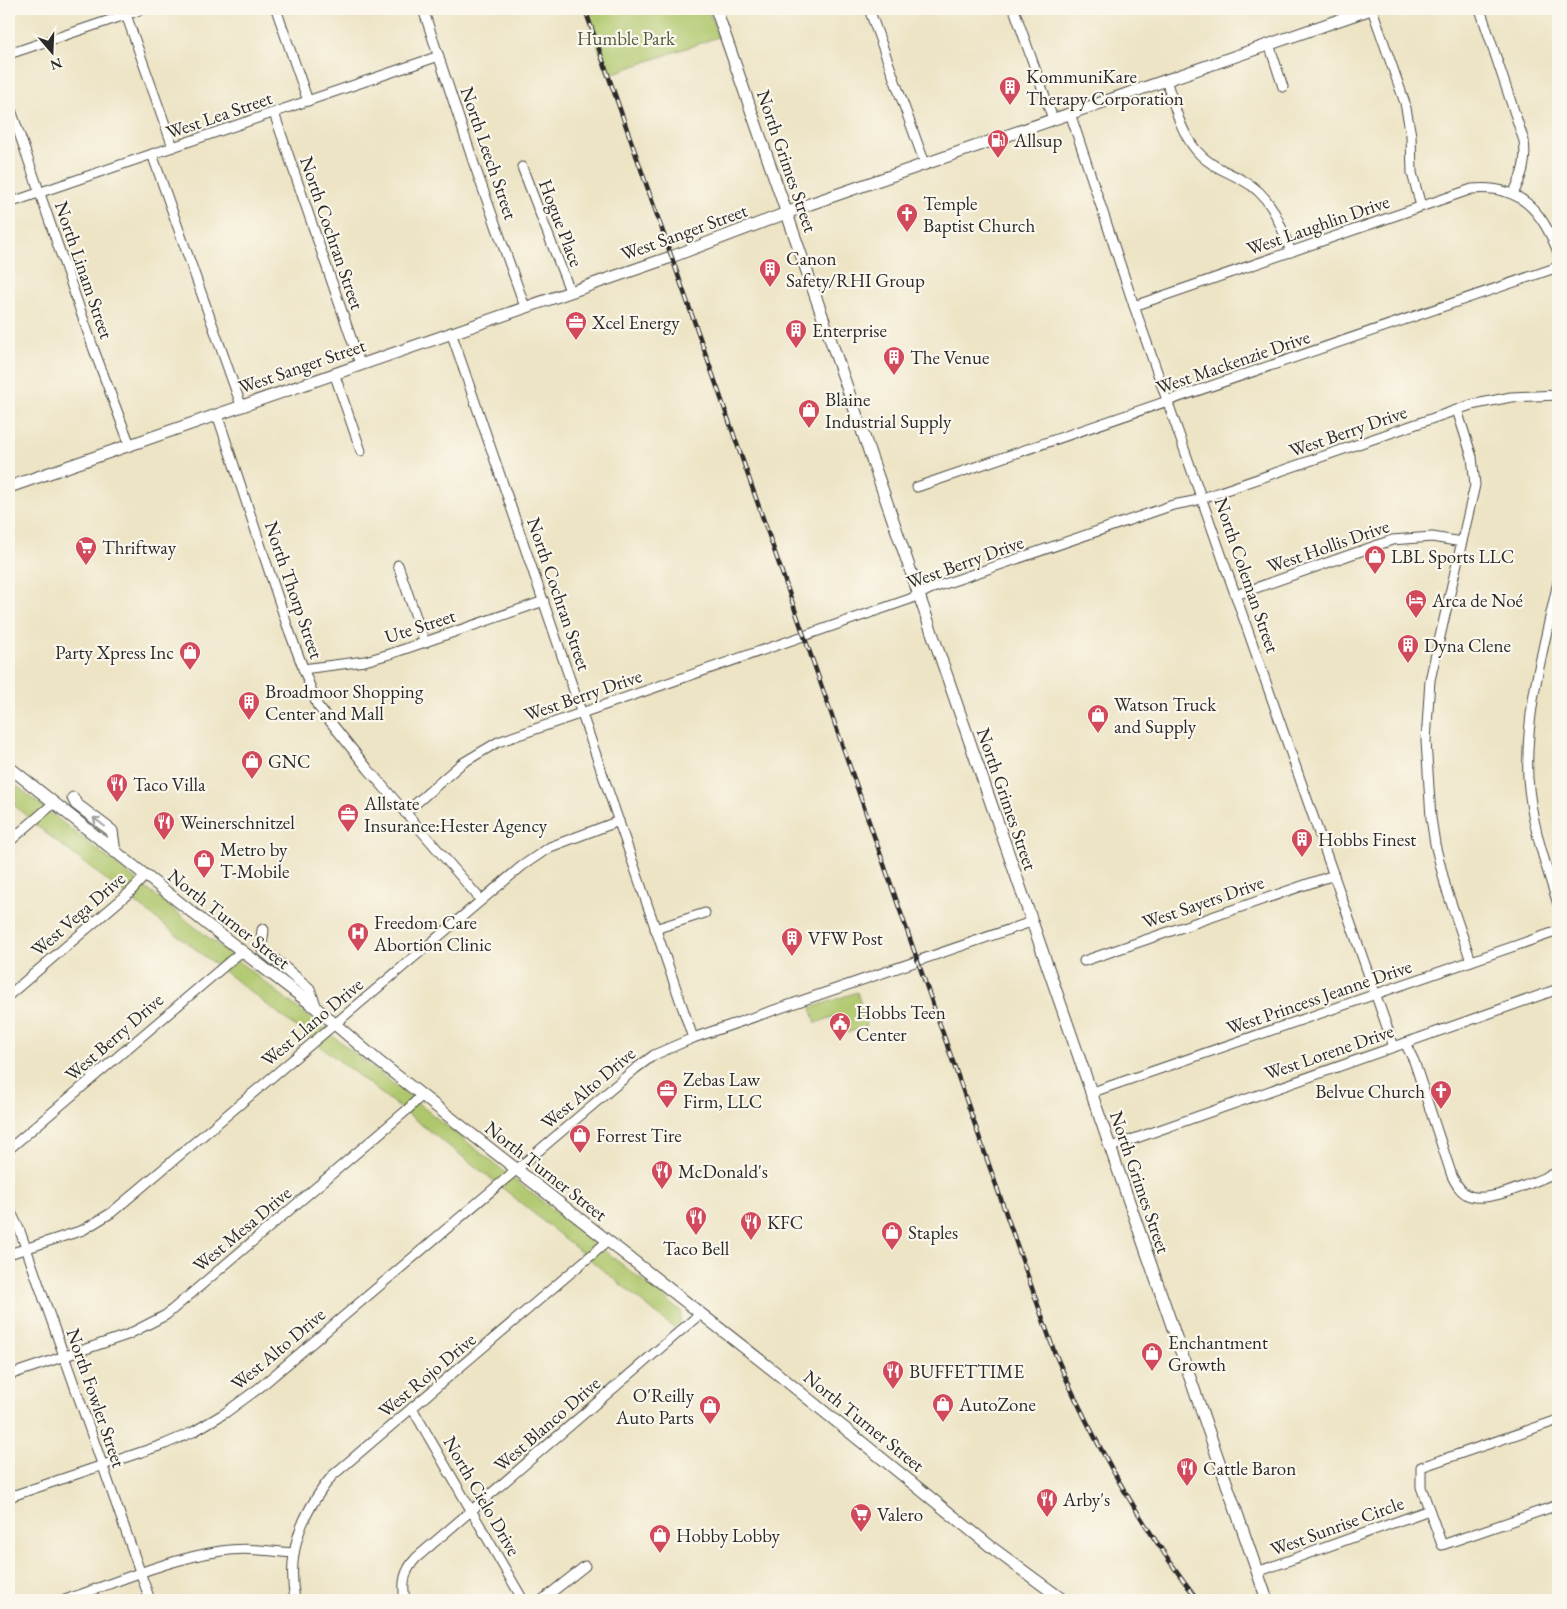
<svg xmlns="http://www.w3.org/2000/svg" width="1567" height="1609" viewBox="0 0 1567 1609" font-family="'EB Garamond',serif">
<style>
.green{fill:#afc76c;stroke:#6d794c}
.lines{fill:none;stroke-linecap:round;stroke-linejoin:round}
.minor-casing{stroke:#484742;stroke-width:11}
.major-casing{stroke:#484742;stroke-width:13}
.minor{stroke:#fff;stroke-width:9}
.major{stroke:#fff;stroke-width:11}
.rail-casing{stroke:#2b2b2b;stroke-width:4.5}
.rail{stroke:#fbf7ec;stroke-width:2.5;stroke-dasharray:8;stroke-linecap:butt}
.oneway{stroke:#a0a0a0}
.labels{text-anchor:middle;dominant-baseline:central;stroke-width:4.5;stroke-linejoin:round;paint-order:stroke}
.park-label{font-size:19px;fill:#535a3e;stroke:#fbf7ec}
.poi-label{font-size:19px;fill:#2b2b2b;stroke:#fbf7ec;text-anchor:start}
.street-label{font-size:19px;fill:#2b2b2b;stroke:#fbf7ec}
</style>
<rect width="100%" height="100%" fill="#fbf7ec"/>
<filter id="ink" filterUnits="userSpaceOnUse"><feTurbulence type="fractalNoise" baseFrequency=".02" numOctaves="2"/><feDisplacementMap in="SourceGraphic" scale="10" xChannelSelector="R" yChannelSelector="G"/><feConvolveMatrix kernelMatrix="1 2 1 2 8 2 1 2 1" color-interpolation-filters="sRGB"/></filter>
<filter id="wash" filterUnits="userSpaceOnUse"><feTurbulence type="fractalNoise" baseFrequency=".0096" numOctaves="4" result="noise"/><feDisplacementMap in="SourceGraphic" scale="20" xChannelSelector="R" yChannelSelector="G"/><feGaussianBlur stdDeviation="1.12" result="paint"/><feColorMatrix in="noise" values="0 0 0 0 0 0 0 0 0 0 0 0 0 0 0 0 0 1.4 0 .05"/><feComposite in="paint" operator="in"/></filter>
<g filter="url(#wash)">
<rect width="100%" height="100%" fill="#ede4c5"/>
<g class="green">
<path d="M585,9H708L718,37L608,75Z"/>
<path d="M9,780L682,1312L680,1322L674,1328L494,1181L37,826L9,800Z"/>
<path d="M857,992L867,1026L847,1033L840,1014L816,1023L811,1008Z"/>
</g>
</g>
<g filter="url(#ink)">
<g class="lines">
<g class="minor-casing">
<g id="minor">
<path d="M124,9L173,147"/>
<path d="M276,9L308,101"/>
<path d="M423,9L474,164L525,307"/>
<path d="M869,9L925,164"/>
<path d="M1014,9L1053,119"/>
<path d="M1372,9L1405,103L1411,135L1412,173L1421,206"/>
<path d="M1480,9L1524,141C1527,162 1522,176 1513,194"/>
<path d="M1269,44L1283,87"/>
<path d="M9,54L143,9"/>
<path d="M1166,80C1174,104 1180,131 1196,150C1209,166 1227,171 1244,181C1272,196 1280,224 1291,252"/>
<path d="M9,104L94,350L130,445"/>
<path d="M274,113L360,364"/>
<path d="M1070,113L1134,306L1394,1047"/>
<path d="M152,154L241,405"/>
<path d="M522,167L570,291"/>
<path d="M9,203L439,56"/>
<path d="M1134,306L1472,189C1520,184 1542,211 1558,252"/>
<path d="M451,332L693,1038"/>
<path d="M334,373L361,451"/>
<path d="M1457,410L1472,457L1475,485L1430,680L1426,741L1431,818L1435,844L1446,888L1471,961"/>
<path d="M217,414L287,625L317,705L368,769L481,900"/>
<path d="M917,487L1558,267"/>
<path d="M398,565L425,643"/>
<path d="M1558,582C1544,647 1525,711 1528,778C1531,822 1545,863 1558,904"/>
<path d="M1236,595L1392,540L1432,537L1462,542"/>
<path d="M303,669L365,661L390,654L544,601"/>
<path d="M405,813L461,764L498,742L910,599L930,589L1173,505L1194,501L1471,405L1511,397L1558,395"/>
<path d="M9,842L54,803"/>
<path d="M655,929L705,913"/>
<path d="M1084,961L1334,875"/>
<path d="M9,995L130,892L145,876"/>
<path d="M1405,1043L1414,1061L1452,1176C1456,1184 1461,1193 1470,1196C1492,1203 1537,1180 1558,1172"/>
<path d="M1090,1093L1558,931"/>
<path d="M1111,1147L1558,989"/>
<path d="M9,1149L242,951"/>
<path d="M9,1208L20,1231L150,1600"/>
<path d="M9,1254L83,1230L111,1213L522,866L550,847L619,821"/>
<path d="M9,1375L127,1335L166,1315L407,1110L422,1095"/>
<path d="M412,1408L523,1600"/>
<path d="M1558,1420L1421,1467V1487L1442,1545L1558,1505"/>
<path d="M9,1497L165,1444L193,1432L225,1413L259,1388L635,1069L654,1055L693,1038L1031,922"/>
<path d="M1257,1572L1429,1510"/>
<path d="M65,1600C115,1583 168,1559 221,1551C246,1547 270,1551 294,1553"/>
<path d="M295,1600C286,1551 302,1513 332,1476L608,1241"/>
<path d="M405,1600C402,1583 404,1571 416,1558L700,1314"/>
<path d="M542,1600L585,1566"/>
</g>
</g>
<g class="major-casing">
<g id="major">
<path d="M716,9L1267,1600"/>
<path d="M9,487L671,257L810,204L1371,9"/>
<path d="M9,767L208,925L316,1008L377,1060L774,1371L995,1550L1063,1600"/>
<path d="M73,798L76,804L112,831L115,852"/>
<path d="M263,930L261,945L263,950L309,989L316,1008"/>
</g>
</g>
<use href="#minor" class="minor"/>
<use href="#major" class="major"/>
<g class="rail-casing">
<path id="rail" d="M585,9L1054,1351C1092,1440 1139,1523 1198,1600"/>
</g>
<use href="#rail" class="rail"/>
</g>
<defs><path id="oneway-shaft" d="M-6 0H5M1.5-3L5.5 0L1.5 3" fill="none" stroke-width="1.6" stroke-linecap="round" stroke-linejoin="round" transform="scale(1.25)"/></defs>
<use class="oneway" href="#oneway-shaft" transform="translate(99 822) rotate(-143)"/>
</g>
<defs>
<g id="building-pin" transform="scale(1.125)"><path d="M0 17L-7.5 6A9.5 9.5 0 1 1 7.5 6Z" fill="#d1495b" stroke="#fbf7ec"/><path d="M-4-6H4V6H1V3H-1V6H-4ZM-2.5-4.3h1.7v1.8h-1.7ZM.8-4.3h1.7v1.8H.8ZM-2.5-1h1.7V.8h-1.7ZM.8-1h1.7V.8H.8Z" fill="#fff"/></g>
<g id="fuel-pin" transform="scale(1.125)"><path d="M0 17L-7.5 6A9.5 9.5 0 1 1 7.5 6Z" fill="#d1495b" stroke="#fbf7ec"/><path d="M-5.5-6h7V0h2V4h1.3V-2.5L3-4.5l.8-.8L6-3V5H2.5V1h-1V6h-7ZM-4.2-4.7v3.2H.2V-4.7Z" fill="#fff"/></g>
<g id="church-pin" transform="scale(1.125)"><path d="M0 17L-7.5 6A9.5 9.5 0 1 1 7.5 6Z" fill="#d1495b" stroke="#fbf7ec"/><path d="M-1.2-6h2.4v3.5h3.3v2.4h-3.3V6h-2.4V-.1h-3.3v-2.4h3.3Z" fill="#fff"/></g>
<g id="office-pin" transform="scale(1.125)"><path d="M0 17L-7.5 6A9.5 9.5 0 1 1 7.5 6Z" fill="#d1495b" stroke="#fbf7ec"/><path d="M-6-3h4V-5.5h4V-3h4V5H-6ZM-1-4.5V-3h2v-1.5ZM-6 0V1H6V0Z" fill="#fff"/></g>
<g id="shop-pin" transform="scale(1.125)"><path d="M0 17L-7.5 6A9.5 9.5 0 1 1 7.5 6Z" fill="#d1495b" stroke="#fbf7ec"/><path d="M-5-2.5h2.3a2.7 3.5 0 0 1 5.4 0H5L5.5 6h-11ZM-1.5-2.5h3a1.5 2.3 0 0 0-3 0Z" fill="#fff"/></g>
<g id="supermarket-pin" transform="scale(1.125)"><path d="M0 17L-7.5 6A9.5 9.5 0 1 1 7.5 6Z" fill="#d1495b" stroke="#fbf7ec"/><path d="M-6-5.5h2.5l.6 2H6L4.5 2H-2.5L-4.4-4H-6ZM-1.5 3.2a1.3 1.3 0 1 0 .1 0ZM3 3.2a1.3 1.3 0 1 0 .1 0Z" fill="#fff"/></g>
<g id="hotel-pin" transform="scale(1.125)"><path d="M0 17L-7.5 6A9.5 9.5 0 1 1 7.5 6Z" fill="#d1495b" stroke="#fbf7ec"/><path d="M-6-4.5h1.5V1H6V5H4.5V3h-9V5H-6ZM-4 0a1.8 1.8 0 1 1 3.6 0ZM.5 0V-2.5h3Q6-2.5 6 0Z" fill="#fff"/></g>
<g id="restaurant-pin" transform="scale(1.125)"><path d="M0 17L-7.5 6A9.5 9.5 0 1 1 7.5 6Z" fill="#d1495b" stroke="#fbf7ec"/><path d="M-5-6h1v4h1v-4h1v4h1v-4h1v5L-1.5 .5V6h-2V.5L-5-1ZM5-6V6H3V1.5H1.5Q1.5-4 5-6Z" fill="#fff"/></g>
<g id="hospital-pin" transform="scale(1.125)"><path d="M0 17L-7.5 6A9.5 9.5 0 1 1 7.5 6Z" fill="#d1495b" stroke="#fbf7ec"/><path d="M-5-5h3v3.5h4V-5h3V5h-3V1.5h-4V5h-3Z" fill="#fff"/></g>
<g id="civic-pin" transform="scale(1.125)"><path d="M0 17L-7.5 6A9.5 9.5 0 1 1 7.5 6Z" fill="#d1495b" stroke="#fbf7ec"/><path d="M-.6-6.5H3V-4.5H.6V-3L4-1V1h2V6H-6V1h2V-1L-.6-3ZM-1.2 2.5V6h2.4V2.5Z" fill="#fff"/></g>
</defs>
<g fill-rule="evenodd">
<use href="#building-pin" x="1010" y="87"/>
<use href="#fuel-pin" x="998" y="140"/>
<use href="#church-pin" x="907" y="214"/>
<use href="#building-pin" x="770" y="269"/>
<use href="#office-pin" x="576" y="322"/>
<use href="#building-pin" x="796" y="330"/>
<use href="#building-pin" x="894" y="357"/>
<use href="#shop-pin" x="809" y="410"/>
<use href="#supermarket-pin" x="86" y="547"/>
<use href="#shop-pin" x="1375" y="556"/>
<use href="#hotel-pin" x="1416" y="600"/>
<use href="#building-pin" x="1408" y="645"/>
<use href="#shop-pin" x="190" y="652"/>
<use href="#building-pin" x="249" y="702"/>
<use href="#shop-pin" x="1098" y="715"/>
<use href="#shop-pin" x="252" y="761"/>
<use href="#restaurant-pin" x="117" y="784"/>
<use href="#office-pin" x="348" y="814"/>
<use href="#restaurant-pin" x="164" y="822"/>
<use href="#building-pin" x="1302" y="839"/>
<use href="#shop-pin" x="204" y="860"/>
<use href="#hospital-pin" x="358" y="933"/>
<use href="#building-pin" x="792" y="938"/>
<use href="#civic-pin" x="840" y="1023"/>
<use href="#office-pin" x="667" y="1090"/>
<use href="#church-pin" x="1441" y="1091"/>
<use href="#shop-pin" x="580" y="1135"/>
<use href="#restaurant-pin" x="662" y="1171"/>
<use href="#restaurant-pin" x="696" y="1217"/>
<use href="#restaurant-pin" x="751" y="1222"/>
<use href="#shop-pin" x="892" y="1232"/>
<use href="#shop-pin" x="1152" y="1353"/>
<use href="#restaurant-pin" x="893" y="1371"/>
<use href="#shop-pin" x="943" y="1404"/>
<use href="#shop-pin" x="710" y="1406"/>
<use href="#restaurant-pin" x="1187" y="1468"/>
<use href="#restaurant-pin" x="1047" y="1499"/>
<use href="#supermarket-pin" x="861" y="1514"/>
<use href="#shop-pin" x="660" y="1535"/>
</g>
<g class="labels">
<g class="park-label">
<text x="626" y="38">Humble Park</text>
</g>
<g class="poi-label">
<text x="1026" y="76">KommuniKare<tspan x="1026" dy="22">Therapy Corporation</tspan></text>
<text x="1014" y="140">Allsup</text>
<text x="923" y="203">Temple<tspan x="923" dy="22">Baptist Church</tspan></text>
<text x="786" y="258">Canon<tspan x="786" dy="22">Safety/RHI Group</tspan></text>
<text x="592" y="322">Xcel Energy</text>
<text x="812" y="330">Enterprise</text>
<text x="910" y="357">The Venue</text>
<text x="825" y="399">Blaine<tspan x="825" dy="22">Industrial Supply</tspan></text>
<text x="102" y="547">Thriftway</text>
<text x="1391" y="556">LBL Sports LLC</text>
<text x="1432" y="600">Arca de Noé</text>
<text x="1424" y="645">Dyna Clene</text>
<text x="174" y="652" text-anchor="end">Party Xpress Inc</text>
<text x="265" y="691">Broadmoor Shopping<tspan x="265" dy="22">Center and Mall</tspan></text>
<text x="1114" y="704">Watson Truck<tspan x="1114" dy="22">and Supply</tspan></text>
<text x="268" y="761">GNC</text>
<text x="133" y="784">Taco Villa</text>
<text x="364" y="803">Allstate<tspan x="364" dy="22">Insurance:Hester Agency</tspan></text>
<text x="180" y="822">Weinerschnitzel</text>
<text x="1318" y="839">Hobbs Finest</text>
<text x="220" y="849">Metro by<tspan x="220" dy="22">T-Mobile</tspan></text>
<text x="374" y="922">Freedom Care<tspan x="374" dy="22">Abortion Clinic</tspan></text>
<text x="808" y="938">VFW Post</text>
<text x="856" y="1012">Hobbs Teen<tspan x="856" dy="22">Center</tspan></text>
<text x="683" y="1079">Zebas Law<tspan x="683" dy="22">Firm, LLC</tspan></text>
<text x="1425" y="1091" text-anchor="end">Belvue Church</text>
<text x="596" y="1135">Forrest Tire</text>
<text x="678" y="1171">McDonald's</text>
<text x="767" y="1222">KFC</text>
<text x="908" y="1232">Staples</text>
<text x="696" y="1248" text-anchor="middle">Taco Bell</text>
<text x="1168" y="1342">Enchantment<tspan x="1168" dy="22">Growth</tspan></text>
<text x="909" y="1371">BUFFETTIME</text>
<text x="694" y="1395" text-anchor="end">O'Reilly<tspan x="694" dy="22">Auto Parts</tspan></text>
<text x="959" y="1404">AutoZone</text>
<text x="1203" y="1468">Cattle Baron</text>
<text x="1063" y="1499">Arby's</text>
<text x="877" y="1514">Valero</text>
<text x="676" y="1535">Hobby Lobby</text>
</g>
<g class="street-label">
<text transform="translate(219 115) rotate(-19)">West Lea Street</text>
<text transform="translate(489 153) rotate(71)">North Leech Street</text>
<text transform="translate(787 161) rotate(71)">North Grimes Street</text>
<text transform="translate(561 223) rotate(69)">Hogue Place</text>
<text transform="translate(1318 225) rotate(-19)">West Laughlin Drive</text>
<text transform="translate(684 232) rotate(-20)">West Sanger Street</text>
<text transform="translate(332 233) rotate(71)">North Cochran Street</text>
<text transform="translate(84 270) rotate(71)">North Linam Street</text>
<text transform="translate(1233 362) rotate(-19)">West Mackenzie Drive</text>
<text transform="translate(302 366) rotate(-19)">West Sanger Street</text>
<text transform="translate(1348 431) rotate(-19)">West Berry Drive</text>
<text transform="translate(1328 546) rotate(-19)">West Hollis Drive</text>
<text transform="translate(965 562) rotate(-20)">West Berry Drive</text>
<text transform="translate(1247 575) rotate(71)">North Coleman Street</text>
<text transform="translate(294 590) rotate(71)">North Thorp Street</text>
<text transform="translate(559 594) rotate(71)">North Cochran Street</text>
<text transform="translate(420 626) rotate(-18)">Ute Street</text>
<text transform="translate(583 695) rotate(-19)">West Berry Drive</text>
<text transform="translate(1007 799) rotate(71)">North Grimes Street</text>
<text transform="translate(1203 902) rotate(-19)">West Sayers Drive</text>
<text transform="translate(78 914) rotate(-41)">West Vega Drive</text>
<text transform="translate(229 919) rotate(38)">North Turner Street</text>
<text transform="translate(1319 997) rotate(-19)">West Princess Jeanne Drive</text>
<text transform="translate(312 1022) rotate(-40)">West Llano Drive</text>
<text transform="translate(114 1037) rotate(-41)">West Berry Drive</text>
<text transform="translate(1329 1052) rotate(-19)">West Lorene Drive</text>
<text transform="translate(588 1088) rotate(-40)">West Alto Drive</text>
<text transform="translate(546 1171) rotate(38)">North Turner Street</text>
<text transform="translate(1140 1182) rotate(71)">North Grimes Street</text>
<text transform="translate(242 1229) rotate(-40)">West Mesa Drive</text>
<text transform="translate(278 1349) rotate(-40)">West Alto Drive</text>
<text transform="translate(427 1375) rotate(-40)">West Rojo Drive</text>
<text transform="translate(96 1398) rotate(71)">North Fowler Street</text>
<text transform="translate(864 1421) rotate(39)">North Turner Street</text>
<text transform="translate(547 1424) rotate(-41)">West Blanco Drive</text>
<text transform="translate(482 1496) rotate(60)">North Cielo Drive</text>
<text transform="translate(1337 1526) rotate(-20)">West Sunrise Circle</text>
</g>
</g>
<rect width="1567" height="1609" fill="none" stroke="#fbf7ec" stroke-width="30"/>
<g transform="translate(52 52) rotate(161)" stroke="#fbf7ec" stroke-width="4" paint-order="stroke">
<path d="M0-4L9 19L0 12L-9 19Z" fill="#2b2b2b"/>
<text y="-8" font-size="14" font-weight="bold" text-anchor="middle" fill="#2b2b2b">N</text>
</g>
</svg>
